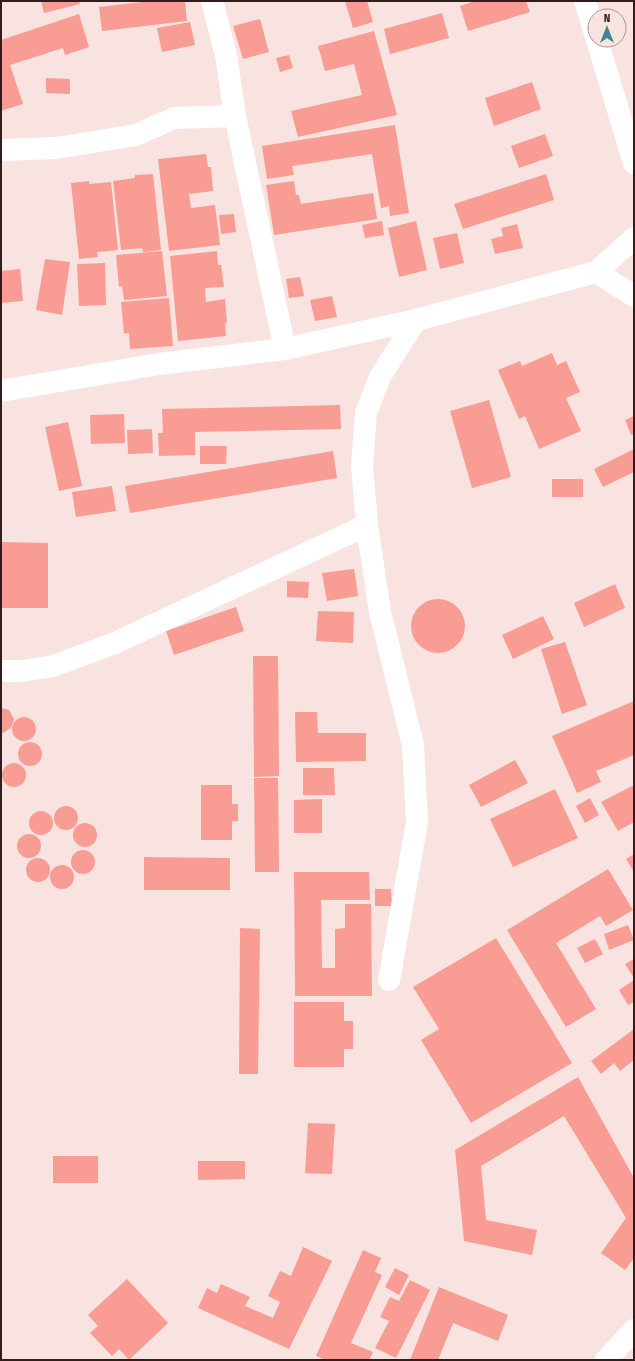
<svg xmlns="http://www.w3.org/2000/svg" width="635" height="1361" viewBox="0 0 635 1361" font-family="'Fira Sans Condensed',sans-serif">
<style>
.building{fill:#f99c93}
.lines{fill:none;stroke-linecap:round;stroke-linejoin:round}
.street{stroke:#fff;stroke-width:22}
</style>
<rect width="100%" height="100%" fill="#f9e3e0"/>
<g class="building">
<path d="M41,1H79L80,4L44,13Z"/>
<path d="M151,1H185L187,21L102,31L99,7Z"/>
<path d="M345,1H367L373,22L353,28Z"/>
<path d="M475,1H526L530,12L468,31L460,6Z"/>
<path d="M442,13L449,38L390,54L384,29Z"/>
<path d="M79,14L89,47L65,55L63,48L10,65L23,104L1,111V40Z"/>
<path d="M260,19L269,52L243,59L233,26Z"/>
<path d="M190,22L195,45L162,52L157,28Z"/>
<path d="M374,31L397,115L298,137L291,111L362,95L354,64L325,71L318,46Z"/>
<path d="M289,55L293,68L280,72L276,58Z"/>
<path d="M46,78L70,79V94L46,93Z"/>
<path d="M532,82L541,109L494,126L485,98Z"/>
<path d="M395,125L409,213L390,216L389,206L381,208L372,154L292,166L294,175L267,179L262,146Z"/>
<path d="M545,134L553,156L519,168L511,146Z"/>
<path d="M206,154L208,167H211L213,191L189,194L191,208L215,205L220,245L169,251L158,159Z"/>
<path d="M153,174L161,250L143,252L142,248L121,250L113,181L135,178V175Z"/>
<path d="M546,174L554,200L463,229L454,204Z"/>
<path d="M89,181V184L111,182L118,250L97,252L98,257L79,259L71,183Z"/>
<path d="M294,181L296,195H299L301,204L373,193L377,219L274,235L266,185Z"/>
<path d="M234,214L236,232L221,234L219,215Z"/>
<path d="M382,221L384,235L365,238L362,225Z"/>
<path d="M416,221L427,270L399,277L388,228Z"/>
<path d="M517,224L523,248L495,254L491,239L503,236L501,228Z"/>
<path d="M457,233L464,263L440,269L433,238Z"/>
<path d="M162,251L167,296L124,300L122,286L119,287L116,255Z"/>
<path d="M217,251L218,265H221L224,287L205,288L206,302L225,299L227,323H225L226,336L178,341L170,256Z"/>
<path d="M45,259L70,262L62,315L36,310Z"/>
<path d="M105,263L106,305L79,306L77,264Z"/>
<path d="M20,269L23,301L1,303V271Z"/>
<path d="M300,277L304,296L289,298L286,279Z"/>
<path d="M332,296L337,317L315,321L310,300Z"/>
<path d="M169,298L173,346L130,349L129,333L124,334L121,302Z"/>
<path d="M552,353L557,365L566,361L580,392L566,398L581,431L539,449L525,416L519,419L498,370L520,361L522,366Z"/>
<path d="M489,400L511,477L472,488L450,411Z"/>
<path d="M340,405L341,429L195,432V455L159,456L158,433H163L162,409Z"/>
<path d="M124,414L125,443L91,444L90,415Z"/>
<path d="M634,416V434L631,435L625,420Z"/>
<path d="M68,422L82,486L59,491L45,427Z"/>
<path d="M152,429L153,453L128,454L127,430Z"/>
<path d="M200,446H227L226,464H200Z"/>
<path d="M634,449V472L603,487L594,469Z"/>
<path d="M333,451L337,478L130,513L125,486Z"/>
<rect x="552" y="479" width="31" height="18"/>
<path d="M112,486L116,511L76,517L72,492Z"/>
<path d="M1,542L48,543V608H1Z"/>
<path d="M354,569L358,596L327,601L322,573Z"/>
<path d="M287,581L309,582L308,598L287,597Z"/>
<path d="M615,584L625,608L584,627L574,603Z"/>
<circle cx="438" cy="626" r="27"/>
<path d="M236,607L244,631L174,655L166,631Z"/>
<path d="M318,611L354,612L353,643L316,641Z"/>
<path d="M543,616L554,639L513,659L502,635Z"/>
<path d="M565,642L587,705L562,714L541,649Z"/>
<path d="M253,656H278L279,776L254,777Z"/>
<path d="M634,701V755L596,771L601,782L577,793L552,736Z"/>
<path d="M1,708L9,710L14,719L11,728L3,733L1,732Z"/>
<path d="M295,712H317L318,733H366V761L296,762Z"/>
<circle cx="24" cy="729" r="12"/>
<circle cx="30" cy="754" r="12"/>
<path d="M515,760L528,783L481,807L469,785Z"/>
<circle cx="14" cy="775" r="12"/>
<path d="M303,768H334L335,795H303Z"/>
<path d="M254,778H278L279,872H255Z"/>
<path d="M201,785H232V804H238V821H232V840H201Z"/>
<path d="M634,785V822L618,831L601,802Z"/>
<path d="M555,789L578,838L513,867L490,819Z"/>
<path d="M590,798L599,815L585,823L576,806Z"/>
<path d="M322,799V833H294V800Z"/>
<circle cx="66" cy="818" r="12"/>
<circle cx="41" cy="823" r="12"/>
<circle cx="85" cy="835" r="12"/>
<circle cx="29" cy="846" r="12"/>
<circle cx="83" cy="862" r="12"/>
<path d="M634,854V872L626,859Z"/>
<path d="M144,857L230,858V890H144Z"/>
<circle cx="38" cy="870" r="12"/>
<circle cx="62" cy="877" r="12"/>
<path d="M608,869L633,910L606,926L600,916L556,943L596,1009L566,1027L507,930Z"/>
<path d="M294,872H369L370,900H321L322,968H335V929L345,928V904H371L372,996H295Z"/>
<path d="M375,889H391L392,906H375Z"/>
<path d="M628,925L634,940L609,950L604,934Z"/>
<path d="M240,928L260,929L258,1074H239Z"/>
<path d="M496,938L572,1063L471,1123L421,1040L439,1029L413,987Z"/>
<path d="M595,939L603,954L585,963L577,948Z"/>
<path d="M634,959V978L625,964Z"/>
<path d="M634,980V1002L628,1005L619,990Z"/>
<path d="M294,1002H344V1021H353V1049H344V1067H294Z"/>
<path d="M634,1029V1060L620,1071L614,1063L601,1074L591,1061Z"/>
<path d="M578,1077L634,1178V1258L625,1270L601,1253L626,1218L564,1116L481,1166L486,1220L537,1230L532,1255L464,1241L455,1150Z"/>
<path d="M308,1123L335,1124L332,1174L305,1173Z"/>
<rect x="53" y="1156" width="45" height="27"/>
<path d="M198,1161H245V1179L198,1180Z"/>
<path d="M303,1247L332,1261L289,1349L198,1308L207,1288L217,1293L221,1284L250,1297L245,1306L273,1318L280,1302L268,1296L280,1271L291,1276Z"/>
<path d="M363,1250L381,1258L375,1272L382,1275L351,1343L373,1352L369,1360H325L316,1356Z"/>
<path d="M395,1268L409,1275L399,1295L385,1287Z"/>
<path d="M127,1279L168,1323L129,1360L119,1349L112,1356L90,1333L98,1326L88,1315Z"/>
<path d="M410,1280L430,1290L396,1358L375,1348L389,1321L380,1317L390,1297L399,1301Z"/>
<path d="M439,1287L508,1315L498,1341L453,1323L438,1360H410Z"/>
</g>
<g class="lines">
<g class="street">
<path d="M212,1L226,55L235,116L285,349"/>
<path d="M585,1L595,34"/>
<path d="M597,40L634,163"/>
<path d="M1,150L56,148L136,135L174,118L235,116"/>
<path d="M596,272L634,296"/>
<path d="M1,391L159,364L285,349L416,320L596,272L634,238"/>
<path d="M1,671H21L53,666L115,643L367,525"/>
<path d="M389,980L417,822L413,745L380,612L367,525L362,466L366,413L380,377L416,320"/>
<path d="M606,1360L634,1330"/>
</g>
</g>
<rect width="635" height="1361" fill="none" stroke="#311e1c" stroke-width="4"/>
<g transform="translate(607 28)"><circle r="19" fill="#f9e3e0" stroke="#a99492"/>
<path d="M0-3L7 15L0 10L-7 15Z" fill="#3f868f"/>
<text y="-6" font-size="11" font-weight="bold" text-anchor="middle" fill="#311e1c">N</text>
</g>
</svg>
